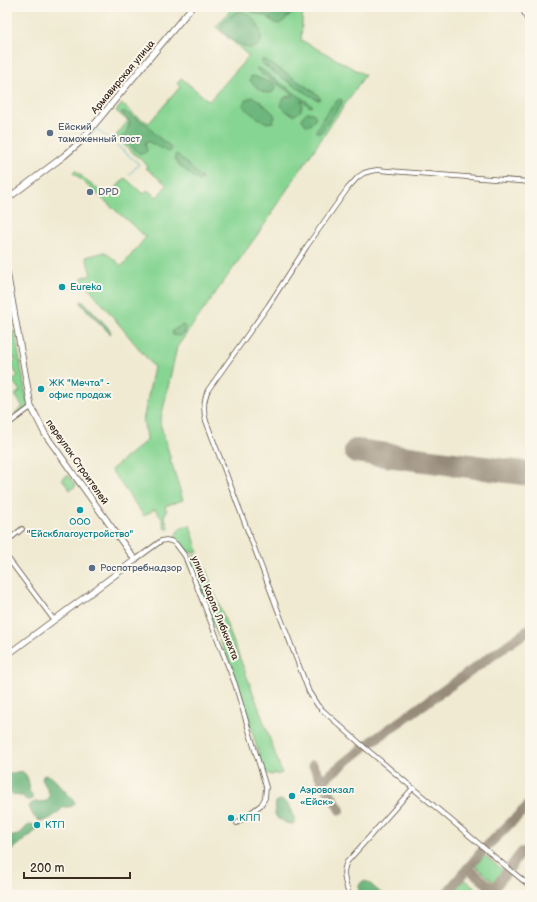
<svg xmlns="http://www.w3.org/2000/svg" width="537" height="902" viewBox="0 0 537 902" font-family="'Balsamiq Sans',sans-serif">
<style>
.green{fill:#87d593;stroke:#618058}
.forest{fill:#6db67d;stroke:#54704e}
.lines{fill:none;stroke-linecap:round;stroke-linejoin:round}
.stream{stroke:#45b2c1;stroke-width:1}
.taxiway{stroke:#968a78;stroke-width:10}
.runway{stroke:#968a78;stroke-width:24}
.street-casing{stroke:#564739;stroke-width:5.5}
.secondary-casing{stroke:#564739;stroke-width:7}
.street{stroke:#fff;stroke-width:4}
.secondary{stroke:#fff;stroke-width:5.5}
.service-dot{fill:#5c6f8a;stroke:#fbf7ec;stroke-width:1.5}
.culture-dot{fill:#0f9aa8;stroke:#fbf7ec;stroke-width:1.5}
.labels{text-anchor:middle;dominant-baseline:central;stroke-width:4;stroke-linejoin:round;paint-order:stroke}
.street-label{font-size:10px;fill:#3b2a1e;stroke:#fbf7ec}
.service-label{font-size:10px;fill:#4e5e75;stroke:#fbf7ec;text-anchor:start}
.culture-label{font-size:10px;fill:#0d838f;stroke:#fbf7ec;text-anchor:start}
</style>
<rect width="100%" height="100%" fill="#fbf7ec"/>
<filter id="ink" filterUnits="userSpaceOnUse"><feTurbulence type="fractalNoise" baseFrequency=".025" numOctaves="2"/><feDisplacementMap in="SourceGraphic" scale="8" xChannelSelector="R" yChannelSelector="G"/><feConvolveMatrix kernelMatrix="1 2 1 2 8 2 1 2 1" color-interpolation-filters="sRGB"/></filter>
<filter id="wash" filterUnits="userSpaceOnUse"><feTurbulence type="fractalNoise" baseFrequency=".012" numOctaves="4" result="noise"/><feDisplacementMap in="SourceGraphic" scale="16" xChannelSelector="R" yChannelSelector="G"/><feGaussianBlur stdDeviation="0.9" result="paint"/><feColorMatrix in="noise" values="0 0 0 0 0 0 0 0 0 0 0 0 0 0 0 0 0 1.4 0 .05"/><feComposite in="paint" operator="in"/></filter>
<g filter="url(#wash)">
<rect width="100%" height="100%" fill="#f0ead2"/>
<g class="green">
<path d="M233,7H303L301,40L365,75L271,213L272,214L177,347L160,423L171,460H170L171,464H172L183,500L165,506L167,512L164,514L168,528L165,529L162,519L155,509L144,516L111,470L147,440V437L143,421L154,367L81,278L91,275L86,257L105,252L122,266L146,237L73,173L75,170L88,182H89L105,195L110,190L112,192L125,178L143,194L147,190L157,197L167,185L146,168L147,165L115,137L128,121L116,111L122,104L136,116L149,123L180,87L177,83L181,78L209,101L249,56L216,27Z"/>
<path d="M13,331L15,332L28,407L16,415L15,413L23,407L15,395L20,391L12,380L18,376L10,364L16,360L7,348V335Z"/>
<path d="M68,475L76,486L70,490L62,479Z"/>
<path d="M190,525L198,552C185,554 183,547 174,538L180,528Z"/>
<path d="M200,555L257,703L282,773L277,775L276,773L272,775L264,772L239,688L188,561L190,557Z"/>
<path d="M480,856H485L504,871L495,883L473,864Z"/>
<path d="M462,877L484,895H458L457,894L458,882Z"/>
</g>
<g class="forest">
<path d="M247,7H293V9L292,14L287,17L284,21L279,24L275,23L266,16L251,12L249,11Z"/>
<path d="M239,11C251,12 263,27 261,40C261,43 260,43 258,45C255,47 253,48 250,48C242,47 220,35 221,27C221,21 234,13 239,11Z"/>
<path d="M262,60H265L283,71L317,94L320,98V99L318,100L314,98L273,72L261,62Z"/>
<path d="M257,68L261,69L313,106L312,107L309,106L301,100C304,106 301,113 294,115L287,112L281,106V102L285,97L294,95L259,72L256,69Z"/>
<path d="M251,76H254L274,84L276,86L273,92C263,96 257,87 250,81Z"/>
<path d="M253,97L260,101L274,114L275,117L273,122L267,123C258,118 248,113 243,105C245,100 248,98 253,97Z"/>
<path d="M339,99L342,100V103L328,123L320,133L316,132V131C321,120 329,107 339,99Z"/>
<path d="M123,111L148,125L154,133L163,141L169,145L171,148V151L168,152L153,144L147,141L145,143L147,151L145,153L140,154L128,144L121,141L120,138L125,135L130,122L129,120L121,113Z"/>
<path d="M307,112C318,113 317,118 310,125H306L302,120V117Z"/>
<path d="M177,154L200,176L202,179L201,180L199,181L196,179L179,165L175,159V155Z"/>
<path d="M81,301L84,302L106,325L111,332L110,334L109,333L80,303Z"/>
<path d="M183,325L186,328L185,333L179,336L173,335L172,332L173,330Z"/>
<path d="M7,770L11,774H14L16,772C18,772 21,771 23,772C28,775 30,785 29,791L32,796V799L30,800H27L22,796C5,796 7,783 7,770Z"/>
<path d="M46,775L50,776L54,779L75,802C73,808 69,807 64,807C50,820 37,831 29,806C38,796 46,808 50,795L42,779L43,776Z"/>
<path d="M280,800C290,801 292,811 295,820V822L293,824L286,823L282,820L278,819L275,814L276,802Z"/>
<path d="M33,824L37,830L7,854V837L19,835L27,826Z"/>
<path d="M363,881L368,882L383,895H360C358,890 358,884 363,881Z"/>
</g>
<g class="lines">
<path class="stream" d="M84,144L97,129L139,164L129,175"/>
<g class="taxiway">
<path d="M313,765L340,810"/>
<path d="M322,781L364,747L530,629"/>
<path d="M468,868L500,895"/>
<path d="M445,895L484,849L530,804"/>
<path d="M489,895L522,852"/>
</g>
<path class="runway" d="M356,451L530,474"/>
</g>
</g>
<g filter="url(#ink)">
<g class="lines">
<g class="street-casing">
<g id="street">
<path d="M522,7L530,27"/>
<path d="M530,182L377,170L371,171L364,173L358,177L348,188L307,246L268,306L208,390C203,401 203,410 206,421L309,692L318,706L364,747L509,869L530,886"/>
<path d="M7,425L31,407"/>
<path d="M7,541L22,529"/>
<path d="M7,557L54,620"/>
<path d="M135,560L161,541L166,540L171,541L176,544L185,556L235,684L266,787L265,798L261,805L237,823"/>
<path d="M349,895C346,884 341,873 347,862L413,788"/>
</g>
</g>
<g class="secondary-casing">
<g id="secondary">
<path d="M7,199L64,156L79,143L192,7"/>
<path d="M7,272L31,407L33,410L45,434L135,560L7,655"/>
</g>
</g>
<use href="#street" class="street"/>
<use href="#secondary" class="secondary"/>
</g>
</g>
<g class="service-dot">
<circle cx="50" cy="133" r="4"/>
<circle cx="90" cy="192" r="4"/>
<circle cx="92" cy="568" r="4"/>
</g>
<g class="culture-dot">
<circle cx="62" cy="287" r="4"/>
<circle cx="41" cy="389" r="4"/>
<circle cx="80" cy="510" r="4"/>
<circle cx="292" cy="796" r="4"/>
<circle cx="231" cy="818" r="4"/>
<circle cx="37" cy="825" r="4"/>
</g>
<g class="labels">
<g class="street-label">
<text transform="translate(123 77) rotate(-50)">Армавирская улица</text>
<text transform="translate(77 462) rotate(55)">переулок Строителей</text>
<text transform="translate(215 608) rotate(68)">улица Карла Либкнехта</text>
</g>
<g class="service-label">
<text x="58" y="127">Ейский<tspan x="58" dy="12">таможенный пост</tspan></text>
<text x="98" y="192">DPD</text>
<text x="100" y="568">Роспотребнадзор</text>
</g>
<g class="culture-label">
<text x="70" y="287">Eureka</text>
<text x="49" y="383">ЖК "Мечта" -<tspan x="49" dy="12">офис продаж</tspan></text>
<text x="80" y="522" text-anchor="middle">ООО<tspan x="80" dy="12">"Ейскблагоустройство"</tspan></text>
<text x="300" y="790">Аэровокзал<tspan x="300" dy="12">«Ейск»</tspan></text>
<text x="239" y="818">КПП</text>
<text x="45" y="825">КТП</text>
</g>
</g>
<rect width="537" height="902" fill="none" stroke="#fbf7ec" stroke-width="24"/>
<path d="M24 872v6h106v-6" fill="none" stroke="#3b2a1e" stroke-width="2"/>
<text x="30" y="872" font-size="12" fill="#3b2a1e" stroke="#fbf7ec" stroke-width="3" paint-order="stroke">200 m</text>
</svg>
